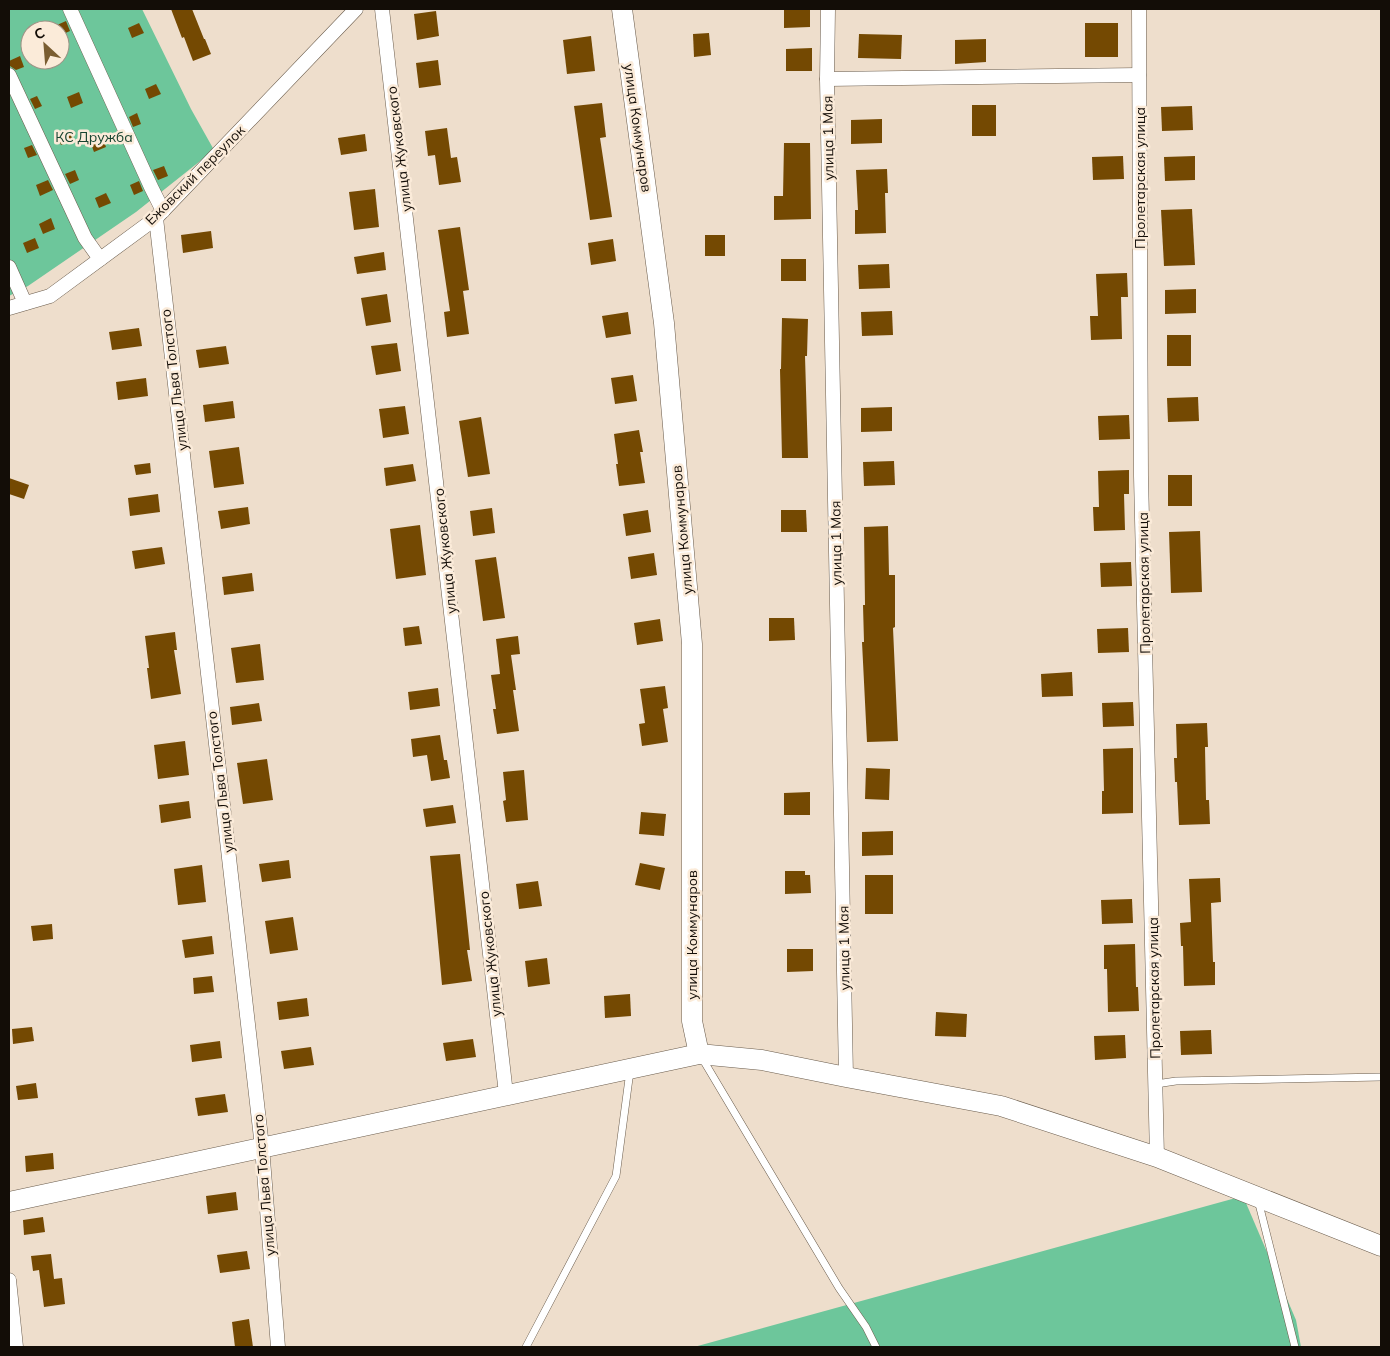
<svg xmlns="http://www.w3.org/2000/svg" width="1390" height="1356" viewBox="0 0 1390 1356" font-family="Mulish,sans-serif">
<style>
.green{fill:#6dc69b;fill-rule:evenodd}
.building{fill:#744902}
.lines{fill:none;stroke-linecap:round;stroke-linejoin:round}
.service-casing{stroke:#6a5c4c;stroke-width:8}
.minor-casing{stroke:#6a5c4c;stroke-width:15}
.secondary-casing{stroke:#6a5c4c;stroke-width:21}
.service{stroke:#fff;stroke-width:7}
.minor{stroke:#fff;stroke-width:14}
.secondary{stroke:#fff;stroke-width:20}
.labels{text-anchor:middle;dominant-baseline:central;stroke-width:5;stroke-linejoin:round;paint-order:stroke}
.street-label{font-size:14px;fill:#130d07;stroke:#fbebd9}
.park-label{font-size:14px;fill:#184430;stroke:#fbebd9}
</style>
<rect width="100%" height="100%" fill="#eedecc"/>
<g class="green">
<path d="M9,9H142L191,109L214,150L136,212L28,286L9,296ZM30,30H60V60H30Z"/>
<path d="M1243,1196L1296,1320L1301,1347H694Z"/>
</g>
<g class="building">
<path d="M171,9H192L204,39H205L211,54L193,61L184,37L182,38Z"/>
<path d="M784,9H810V27L784,28Z"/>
<path d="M436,11L439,36L417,40L414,14Z"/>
<path d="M66,21L70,31L61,35L57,25Z"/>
<path d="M139,23L144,33L132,38L128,28Z"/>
<rect x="1085" y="23" width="33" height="34"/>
<path d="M709,33L711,55L694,57L693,34Z"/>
<path d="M859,34L902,35L901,59L858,58Z"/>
<path d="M591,36L595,71L567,74L563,40Z"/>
<path d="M986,39V62L955,64V40Z"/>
<path d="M812,48V71H786V49Z"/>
<path d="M20,56L24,67L16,70L10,66L9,61Z"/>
<path d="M438,60L441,85L419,88L416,63Z"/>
<path d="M156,84L161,94L149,99L145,89Z"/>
<path d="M79,92L83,103L71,108L67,97Z"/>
<path d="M37,96L42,106L35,109L30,99Z"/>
<path d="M602,103L606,137L600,138L612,217L590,220L574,106Z"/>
<rect x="972" y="105" width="24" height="31"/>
<path d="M1192,106L1193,130L1162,131L1161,107Z"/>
<path d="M137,113L141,124L133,127L129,117Z"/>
<path d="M882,119V143L851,144V120Z"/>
<path d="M447,128L451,158L457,157L461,182L439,185L435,155L428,156L425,131Z"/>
<path d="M69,130L73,140L61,145L57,135Z"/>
<path d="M365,134L367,151L341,155L338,138Z"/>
<path d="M102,136L106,147L94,152L90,141Z"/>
<path d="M784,143H810L811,219L774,220V196H783Z"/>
<path d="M32,145L37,155L28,158L24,148Z"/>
<path d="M1123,156L1124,179L1093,180L1092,157Z"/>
<path d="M1195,156V180L1165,181L1164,157Z"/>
<path d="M164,166L168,176L158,180L153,170Z"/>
<path d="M887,169L888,193H885L886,233L855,234V210H858L856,170Z"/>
<path d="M75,170L79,180L70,184L65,174Z"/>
<path d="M48,180L53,190L40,196L36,185Z"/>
<path d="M139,181L143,191L134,195L130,185Z"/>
<path d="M375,189L379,227L354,230L349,192Z"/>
<path d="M106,193L111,203L99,208L95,198Z"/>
<path d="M1192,209L1195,265L1164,266L1161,210Z"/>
<path d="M51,218L55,229L43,234L39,224Z"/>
<path d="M460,227L469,290L463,291L469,334L447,337L444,312L450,311L438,230Z"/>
<path d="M211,231L213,248L183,253L181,235Z"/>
<rect x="705" y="235" width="20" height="21"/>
<path d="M35,238L39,248L27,253L23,243Z"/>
<path d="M613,239L616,261L591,265L588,243Z"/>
<path d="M384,252L386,270L357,274L354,257Z"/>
<rect x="781" y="259" width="25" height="22"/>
<path d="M889,264L890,288L859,289L858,265Z"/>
<path d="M1127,273L1128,297H1121L1122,339L1091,340L1090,316H1098L1096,274Z"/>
<path d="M1196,289V313L1165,314V290Z"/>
<path d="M387,294L391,322L366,326L361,298Z"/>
<path d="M892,311L893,335L862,336L861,312Z"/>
<path d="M628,312L631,334L606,338L602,316Z"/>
<path d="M782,318L808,319L807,356H805L808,458H782L780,369H781Z"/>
<path d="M139,328L142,346L112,350L109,332Z"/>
<rect x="1167" y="335" width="24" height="31"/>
<path d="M397,343L401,371L376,375L371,346Z"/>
<path d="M226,346L229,364L199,368L196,350Z"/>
<path d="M633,375L637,401L615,404L611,378Z"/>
<path d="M146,378L148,396L118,400L116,382Z"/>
<path d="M1198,397L1199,421L1168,422L1167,398Z"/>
<path d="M233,401L235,418L205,422L203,405Z"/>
<path d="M405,406L409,434L383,438L379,409Z"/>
<path d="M892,407V431L861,432V408Z"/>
<path d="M1129,415L1130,439L1099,440L1098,416Z"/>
<path d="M481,417L490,474L468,477L459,421Z"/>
<path d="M639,430L643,452H640L645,483L619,486L616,464H618L614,434Z"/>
<path d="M239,447L244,484L214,488L209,451Z"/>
<path d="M894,461L895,485L864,486L863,462Z"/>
<path d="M150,463L151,473L136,475L134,465Z"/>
<path d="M413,464L416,481L386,486L384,468Z"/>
<path d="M1129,470V494H1124L1125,530L1094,531L1093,507H1099L1098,471Z"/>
<rect x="1168" y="475" width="24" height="31"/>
<path d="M9,478L29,485L24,499L9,494Z"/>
<path d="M158,494L160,512L130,516L128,498Z"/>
<path d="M248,507L250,524L221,529L218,511Z"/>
<path d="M492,508L495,533L473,536L470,511Z"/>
<path d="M648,510L651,532L626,536L623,514Z"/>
<path d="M781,510H806L807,532H781Z"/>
<path d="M420,525L426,575L396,579L390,529Z"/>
<path d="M888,526L889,575H895V627L893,628L898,741L867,742L862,642H864L863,605H865L864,527Z"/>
<path d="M1200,531L1202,592L1171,593L1169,532Z"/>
<path d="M162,547L165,564L135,569L132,551Z"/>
<path d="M654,553L657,575L631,579L628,557Z"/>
<path d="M496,557L505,618L483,621L475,560Z"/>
<path d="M1131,562L1132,586L1101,587L1100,563Z"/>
<path d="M252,573L254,591L224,595L222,577Z"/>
<path d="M769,618H794L795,640L769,641Z"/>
<path d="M660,619L663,641L637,645L634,623Z"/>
<path d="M419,626L422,644L405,646L403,628Z"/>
<path d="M1128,628L1129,652L1098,653L1097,629Z"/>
<path d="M175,632L177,650H174L181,694L151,699L147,668H149L145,636Z"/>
<path d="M518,636L520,654L511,655L516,690H513L519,731L497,734L493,709H496L491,675L500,674L496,639Z"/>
<path d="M260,644L264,680L236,683L231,648Z"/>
<path d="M1072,672L1073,696L1042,697L1041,674Z"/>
<path d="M665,686L668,708L663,709L668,742L642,746L639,724L645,723L640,689Z"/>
<path d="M438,688L440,706L410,710L408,692Z"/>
<path d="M1133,702L1134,726L1103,727L1102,703Z"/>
<path d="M259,703L262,721L232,725L230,707Z"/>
<path d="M1207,723L1208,747H1205L1206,800H1209L1210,824L1179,825L1177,782H1175L1174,758H1177L1176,724Z"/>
<path d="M440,735L444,760H447L450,778L431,781L427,755L413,757L411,739Z"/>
<path d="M185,741L189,775L158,779L154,745Z"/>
<path d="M1133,748V813L1102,814V791H1104L1103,749Z"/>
<path d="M267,759L273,800L243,804L237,763Z"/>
<path d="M866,768L890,769L889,800L865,799Z"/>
<path d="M524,770L528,820L506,822L503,801L506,800L503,772Z"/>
<path d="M810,792V815H784V793Z"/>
<path d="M189,801L191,818L161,823L159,805Z"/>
<path d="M453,805L456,823L426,827L423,809Z"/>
<path d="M641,812L666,814L664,836L639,834Z"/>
<path d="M893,831V855L862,856V832Z"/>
<path d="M460,854L470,950H467L472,981L442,985L430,856Z"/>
<path d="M289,860L291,878L262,882L259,864Z"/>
<path d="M640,863L665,868L660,890L635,885Z"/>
<path d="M202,865L206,902L178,905L174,869Z"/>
<path d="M785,871H805V875H810L811,893L785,894Z"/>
<rect x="865" y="875" width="28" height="39"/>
<path d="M1220,878L1221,902L1211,903L1213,962H1215V985L1184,986L1183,946H1181L1180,923L1191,922L1189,879Z"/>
<path d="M538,881L542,906L519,909L516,884Z"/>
<path d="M1132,899L1133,923L1102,924L1101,900Z"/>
<path d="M293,917L298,950L270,954L265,921Z"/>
<path d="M52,924L53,939L33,941L31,926Z"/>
<path d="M212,936L214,954L185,958L182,940Z"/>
<path d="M1135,944L1136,987H1138L1139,1011L1108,1012L1107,969H1104V945Z"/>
<path d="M787,949H813V971L787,972Z"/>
<path d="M547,958L550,984L528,987L525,961Z"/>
<path d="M212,976L214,992L194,994L193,978Z"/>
<path d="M630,994L631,1016L605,1018L604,996Z"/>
<path d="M307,998L309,1016L279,1020L277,1002Z"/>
<path d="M936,1012L967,1014L966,1037L935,1036Z"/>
<path d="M32,1027L34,1041L13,1044L12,1029Z"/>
<path d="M1211,1030L1212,1054L1181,1055L1180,1031Z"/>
<path d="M1125,1035L1126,1058L1095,1060L1094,1036Z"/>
<path d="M473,1039L476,1057L446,1061L443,1043Z"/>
<path d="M220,1041L222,1058L192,1062L190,1045Z"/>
<path d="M311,1047L314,1065L284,1069L281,1051Z"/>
<path d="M36,1083L38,1098L18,1100L16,1086Z"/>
<path d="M225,1094L228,1112L198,1116L195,1098Z"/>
<path d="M53,1153L54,1169L26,1172L25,1156Z"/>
<path d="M236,1192L238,1210L208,1214L206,1196Z"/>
<path d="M43,1217L45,1232L24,1235L23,1220Z"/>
<path d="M247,1251L250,1269L220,1273L217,1255Z"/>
<path d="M51,1254L54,1279L62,1278L65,1304L44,1307L39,1270L33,1271L31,1256Z"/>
<path d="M249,1319L253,1347H235L232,1322Z"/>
</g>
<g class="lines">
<g class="service-casing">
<g id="service">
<path d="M702,1058L839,1288L866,1327L876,1347"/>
<path d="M1156,1084L1176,1081L1381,1077"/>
<path d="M1258,1200L1295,1347"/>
<path d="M526,1347L616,1176L630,1071"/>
</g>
</g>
<g class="minor-casing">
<g id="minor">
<path d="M70,9L151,187L163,211"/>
<path d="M382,9L506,1094"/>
<path d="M828,9L827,79L846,1077"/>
<path d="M1139,9L1141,476L1157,1157"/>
<path d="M9,75L85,238L100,259"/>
<path d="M827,79L1139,75"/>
<path d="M156,218L262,1147L278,1347"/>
<path d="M9,267L25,303"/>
<path d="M9,308L50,296L156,218L356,9"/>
<path d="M9,1280L16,1347"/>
</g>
</g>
<g class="secondary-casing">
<g id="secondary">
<path d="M622,9L664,323L692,644V1021L699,1054"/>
<path d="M9,1202L699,1054L762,1060L846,1077L1001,1106L1157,1157L1381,1246"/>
</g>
</g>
<use href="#service" class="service"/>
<use href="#minor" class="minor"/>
<use href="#secondary" class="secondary"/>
</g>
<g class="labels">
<g class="street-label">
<text transform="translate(638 128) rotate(82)">улица Коммунаров</text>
<text transform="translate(828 138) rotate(-91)">улица 1 Мая</text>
<text transform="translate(399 149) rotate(-97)">улица Жуковского</text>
<text transform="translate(195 175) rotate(-45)">Ежовский переулок</text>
<text transform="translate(1140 178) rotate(-90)">Пролетарская улица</text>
<text transform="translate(174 380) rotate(-97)">улица Льва Толстого</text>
<text transform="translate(682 530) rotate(-95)">улица Коммунаров</text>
<text transform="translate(836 543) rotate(-91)">улица 1 Мая</text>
<text transform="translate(445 551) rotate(-96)">улица Жуковского</text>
<text transform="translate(1144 583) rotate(-91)">Пролетарская улица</text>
<text transform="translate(220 782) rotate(-97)">улица Льва Толстого</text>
<text transform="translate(692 935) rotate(-90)">улица Коммунаров</text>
<text transform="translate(844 948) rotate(-91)">улица 1 Мая</text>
<text transform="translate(490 954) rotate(-96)">улица Жуковского</text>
<text transform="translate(1154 988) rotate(-91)">Пролетарская улица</text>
<text transform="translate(264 1185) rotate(-95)">улица Льва Толстого</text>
</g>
<g class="park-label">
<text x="94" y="137">КС Дружба</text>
</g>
</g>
<rect width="1390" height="1356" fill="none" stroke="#130d07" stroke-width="20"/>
<g transform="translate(45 45) rotate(334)"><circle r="24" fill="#fbebd9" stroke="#9e9285"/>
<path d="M0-4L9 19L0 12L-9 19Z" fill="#7a5d31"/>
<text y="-8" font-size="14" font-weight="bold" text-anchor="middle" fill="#130d07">С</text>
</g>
</svg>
